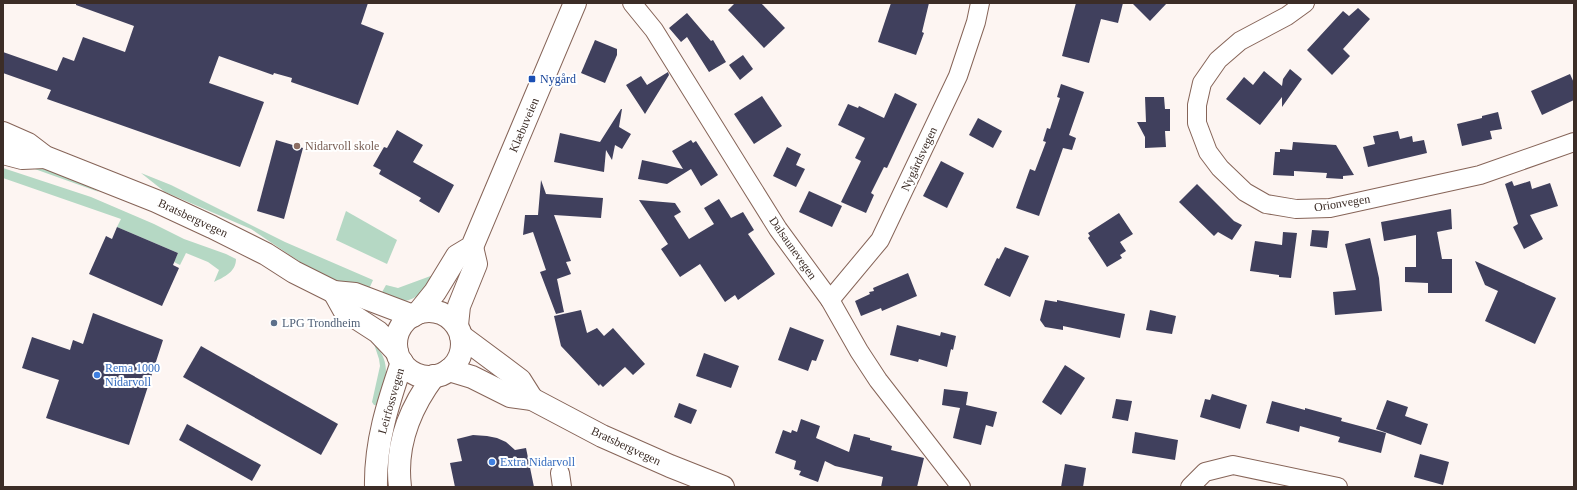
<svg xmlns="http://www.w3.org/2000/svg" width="1577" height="490" viewBox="0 0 1577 490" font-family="'Times New Roman',serif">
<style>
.green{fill:#b5d8c4}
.building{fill:#40405d}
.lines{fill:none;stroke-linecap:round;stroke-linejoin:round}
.street-casing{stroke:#866458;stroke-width:20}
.secondary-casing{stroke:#866458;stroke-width:24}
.street{stroke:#fff;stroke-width:18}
.secondary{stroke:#fff;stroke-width:22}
.transit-dot{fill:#1a4fb4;stroke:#fff;stroke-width:1.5}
.education-dot{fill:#8d6e63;stroke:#fff;stroke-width:1.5}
.service-dot{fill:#5c6f8a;stroke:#fff;stroke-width:1.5}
.shop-dot{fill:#3f7fe0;stroke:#fff;stroke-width:1.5}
.labels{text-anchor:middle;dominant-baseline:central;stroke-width:4;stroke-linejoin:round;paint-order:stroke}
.transit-label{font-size:12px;fill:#164399;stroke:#fff;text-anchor:start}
.street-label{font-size:12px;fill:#3c2d27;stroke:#fff}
.education-label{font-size:12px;fill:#785e54;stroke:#fff;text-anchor:start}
.service-label{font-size:12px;fill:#4e5e75;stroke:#fff;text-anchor:start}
.shop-label{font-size:12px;fill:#366cbe;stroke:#fff;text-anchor:start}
</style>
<rect width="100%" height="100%" fill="#fdf5f2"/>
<g class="green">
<path d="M18,163C47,170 74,175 99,192Z"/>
<path d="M3,168L91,197L154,224L184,239L226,254L236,259C236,272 224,277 214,282L219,270L208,262L186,253L180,265L174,262L178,253L117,227L121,219L3,178Z"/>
<path d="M141,173L171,185L285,242L373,280L369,289L350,287L312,270L251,229L165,192Z"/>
<path d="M346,211L397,240L387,264L336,240Z"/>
<path d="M436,274C428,284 418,301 403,301C396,300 388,296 381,294L386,285L398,288Z"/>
<path d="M374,344C393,362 385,384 380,406L374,405L372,402L380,366L379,359Z"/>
</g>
<g class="building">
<path d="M76,3H368L361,24L384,33L358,105L291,82L292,78L274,73L273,75L219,56L209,83L264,102L240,167L47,99L51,90L3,73V52L57,71L63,57L74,61L83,37L125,52L134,26L76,5Z"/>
<path d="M735,3H761L785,28L764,48L728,10Z"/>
<path d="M891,3H929L922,32L924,33L916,55L878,42Z"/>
<path d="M1076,3H1123L1118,23L1101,19L1089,63L1062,56Z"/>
<path d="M1132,3H1167L1150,21Z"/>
<path d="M1358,8L1370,19L1343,49L1350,56L1332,75L1307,50L1343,11L1349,16Z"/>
<path d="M687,13L711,41L713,40L726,62L709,72L687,37L681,42L669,28Z"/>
<path d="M595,40L617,49V55L605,83L581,73Z"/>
<path d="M743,55L753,69L740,80L729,65Z"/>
<path d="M1290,69L1302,79L1282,107V97L1260,125L1226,99L1244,77L1253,85L1264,71L1282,86L1283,79Z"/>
<path d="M668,72L669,75L645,114L626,85L641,76L647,85Z"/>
<path d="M1570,74L1574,83V100L1542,115L1531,91Z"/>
<path d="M1061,84L1084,92L1069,135L1076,138L1072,150L1063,148L1039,216L1016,208L1030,169L1035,171L1046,142L1043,141L1047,128L1050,129L1060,98L1057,97Z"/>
<path d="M895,93L917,104L887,168L884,167L871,193L874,195L866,213L841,202L861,161L855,158L865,138L838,125L848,104L858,108L859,106L884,118Z"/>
<path d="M762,96L782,126L754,144L734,114Z"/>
<path d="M1145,97H1164L1165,109H1170V131H1165L1166,147L1145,148V137L1137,122H1146Z"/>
<path d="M621,109H622L619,127L631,134L622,149L615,145L612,160L606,150L604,172L554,162L560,133L600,142Z"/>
<path d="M1498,112L1502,129L1490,131L1492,139L1462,146L1457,124L1482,118V116Z"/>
<path d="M978,118L1002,131L993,148L969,135Z"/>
<path d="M397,130L423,145L413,162L454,185L439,213L419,201L421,198L379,174L381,170L373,166L384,147L387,148Z"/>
<path d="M1398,131L1400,139L1412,136L1413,142L1424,140L1427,153L1368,167L1363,147L1375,144L1373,136Z"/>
<path d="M276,140L303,148L284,219L257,211Z"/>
<path d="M691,140L693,143L696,141L718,175L701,186L691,169L667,184L638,179L642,160L683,169L672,151Z"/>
<path d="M1293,142L1336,145L1354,175L1343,176V179L1326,178L1327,173L1294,171V176L1273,175L1275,152H1280V149L1292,150Z"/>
<path d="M787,147L801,154L796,165L805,169L796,187L773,176Z"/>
<path d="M941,161L964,173L947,208L923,196Z"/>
<path d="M541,180L546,194L603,198L601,218L554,215L571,261L566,262L571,274L557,279L564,312L556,314L540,272L546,270L533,232L523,235L525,215H538Z"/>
<path d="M1512,181L1514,186L1530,181L1532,189L1550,183L1558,206L1530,215L1543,239L1524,249L1513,227L1518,224L1505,184Z"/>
<path d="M1197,184L1234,221L1242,225L1232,240L1218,232L1214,236L1179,202Z"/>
<path d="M809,191L842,206L832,227L799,212Z"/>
<path d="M719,199L731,218L743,212L754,230L748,234L775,274L738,300L735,295L725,302L700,264L680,277L661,249L668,244L639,200L675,203L681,212L674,216L689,239L714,224L704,208Z"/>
<path d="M1451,209L1452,229L1437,232L1442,259H1452V293H1428V283L1405,282V267H1416V235L1384,241L1381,222Z"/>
<path d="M1119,213L1133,234L1120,242L1126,251L1120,255L1122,258L1107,267L1088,238L1090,236L1088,233Z"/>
<path d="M117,227L178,253L173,265L179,268L162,306L89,274L106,236L112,239Z"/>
<path d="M1312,230L1329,231L1327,248L1310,246Z"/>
<path d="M1283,232L1297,233L1291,278L1279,277V275L1250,271L1255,241L1282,245Z"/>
<path d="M1370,238L1379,278L1382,311L1335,315L1333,292L1356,290L1345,244Z"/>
<path d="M1005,247L1029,256L1010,297L984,285L997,258L999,259Z"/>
<path d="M1475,261L1556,298L1535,344L1485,321L1498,291L1485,285Z"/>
<path d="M908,273L917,296L882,311L881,308L861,316L855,301L870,294L869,292L874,291L873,288Z"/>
<path d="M1045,300L1057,302V300L1125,314L1120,338L1063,326V330L1045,327L1040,320Z"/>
<path d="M581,310L587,333L597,328L604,336L613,328L645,364L633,375L625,367L603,387L600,384L599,386L561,346L554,316Z"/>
<path d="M1150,310L1176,316L1172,334L1146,330Z"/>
<path d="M93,313L163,340L129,445L46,418L59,380L22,368L32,337L70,350L73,340L83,344Z"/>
<path d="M897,325L940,336L941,332L956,336L953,350L951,349L947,367L919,359L918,362L890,355Z"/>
<path d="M790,327L824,340L816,361L812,360L808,371L778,360Z"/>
<path d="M201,346L338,424L321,455L183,377Z"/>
<path d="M704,353L739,366L731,388L696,376Z"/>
<path d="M1065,365L1085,378L1061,415L1042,402Z"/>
<path d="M944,389L968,392L966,405L997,412L993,427L986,425L981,445L953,438L960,408L942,405Z"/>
<path d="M1212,394L1247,405L1240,429L1200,417L1205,399L1210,400Z"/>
<path d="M1116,399L1132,401L1128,421L1112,418Z"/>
<path d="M1387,400L1408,407L1405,416L1428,424L1421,445L1376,429Z"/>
<path d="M1272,401L1305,410V408L1342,418L1341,421L1386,433L1381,453L1338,442L1340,437L1300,426L1299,432L1266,423Z"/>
<path d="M679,403L697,410L691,424L674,417Z"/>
<path d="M801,419L820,426L816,438L849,452L854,434L870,438V440L892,446L891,450L924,458L917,487H881L883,477L835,466L825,461L818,482L799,475L801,471L794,469L796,461L775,453L783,430L791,433L792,430L797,432Z"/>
<path d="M187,424L261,465L252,481L179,440Z"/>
<path d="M1135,432L1178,440L1175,460L1132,453Z"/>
<path d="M473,435L487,436L497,438L506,442L515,450L526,448L534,487H455L450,463L462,461L457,439Z"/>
<path d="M1420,454L1449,462L1443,485L1414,477Z"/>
<path d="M1065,464L1086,468L1083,487H1061Z"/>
</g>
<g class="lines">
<g class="street-casing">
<g id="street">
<path d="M632,3L654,30L748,181L778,229L830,300L859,351L878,380L961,487"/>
<path d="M1305,3L1287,16L1240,41L1218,60L1202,83L1197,105V123L1208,152L1220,168L1245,192L1266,204L1296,209L1330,208L1480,175L1574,142"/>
<path d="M830,300L880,240L958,76L976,22L980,3"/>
<path d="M560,473L562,487"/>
<path d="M1190,487L1205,472L1233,465L1338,487"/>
</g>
</g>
<g class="secondary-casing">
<g id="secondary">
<path d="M3,133L28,144L45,157L156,201L212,227L266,254L294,272L334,292L355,294L413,316"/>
<path d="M3,153L22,158L45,157"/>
<path d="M334,292L344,310L378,332L397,352"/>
<circle cx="429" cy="344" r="33"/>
<path d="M418,313L435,292L457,256L472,247L575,3"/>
<path d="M457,325L459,306L476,264L472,247"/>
<path d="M461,336L520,380L532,399"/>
<path d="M449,370L472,377L510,396L532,399L602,436L670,466L723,487"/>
<path d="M376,487C375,443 388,403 402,362"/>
<path d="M400,487C395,446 410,408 434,376"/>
</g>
</g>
<use href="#street" class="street"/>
<use href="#secondary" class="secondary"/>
</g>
<rect class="transit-dot" x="528" y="75" width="8" height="8" rx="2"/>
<circle class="education-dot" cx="297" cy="146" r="4"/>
<circle class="service-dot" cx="274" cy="323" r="4"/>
<g class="shop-dot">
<circle cx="97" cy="375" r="4"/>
<circle cx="492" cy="462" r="4"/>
</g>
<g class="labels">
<g class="transit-label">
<text x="540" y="79">Nygård</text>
</g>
<g class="street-label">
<text transform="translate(524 125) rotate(-67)">Klæbuveien</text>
<text transform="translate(919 159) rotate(-65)">Nygårdsvegen</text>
<text transform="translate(1342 203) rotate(-9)">Orionvegen</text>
<text transform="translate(193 218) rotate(25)">Bratsbergvegen</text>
<text transform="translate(793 248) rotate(55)">Dalsaunevegen</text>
<text transform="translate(391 401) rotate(-74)">Leirfossvegen</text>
<text transform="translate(626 446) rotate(25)">Bratsbergvegen</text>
</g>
<g class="education-label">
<text x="305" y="146">Nidarvoll skole</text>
</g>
<g class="service-label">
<text x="282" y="323">LPG Trondheim</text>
</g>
<g class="shop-label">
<text x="105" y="368">Rema 1000<tspan x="105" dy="14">Nidarvoll</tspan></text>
<text x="500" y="462">Extra Nidarvoll</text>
</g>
</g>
<rect width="1577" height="490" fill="none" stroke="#3c2d27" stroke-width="8"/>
</svg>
